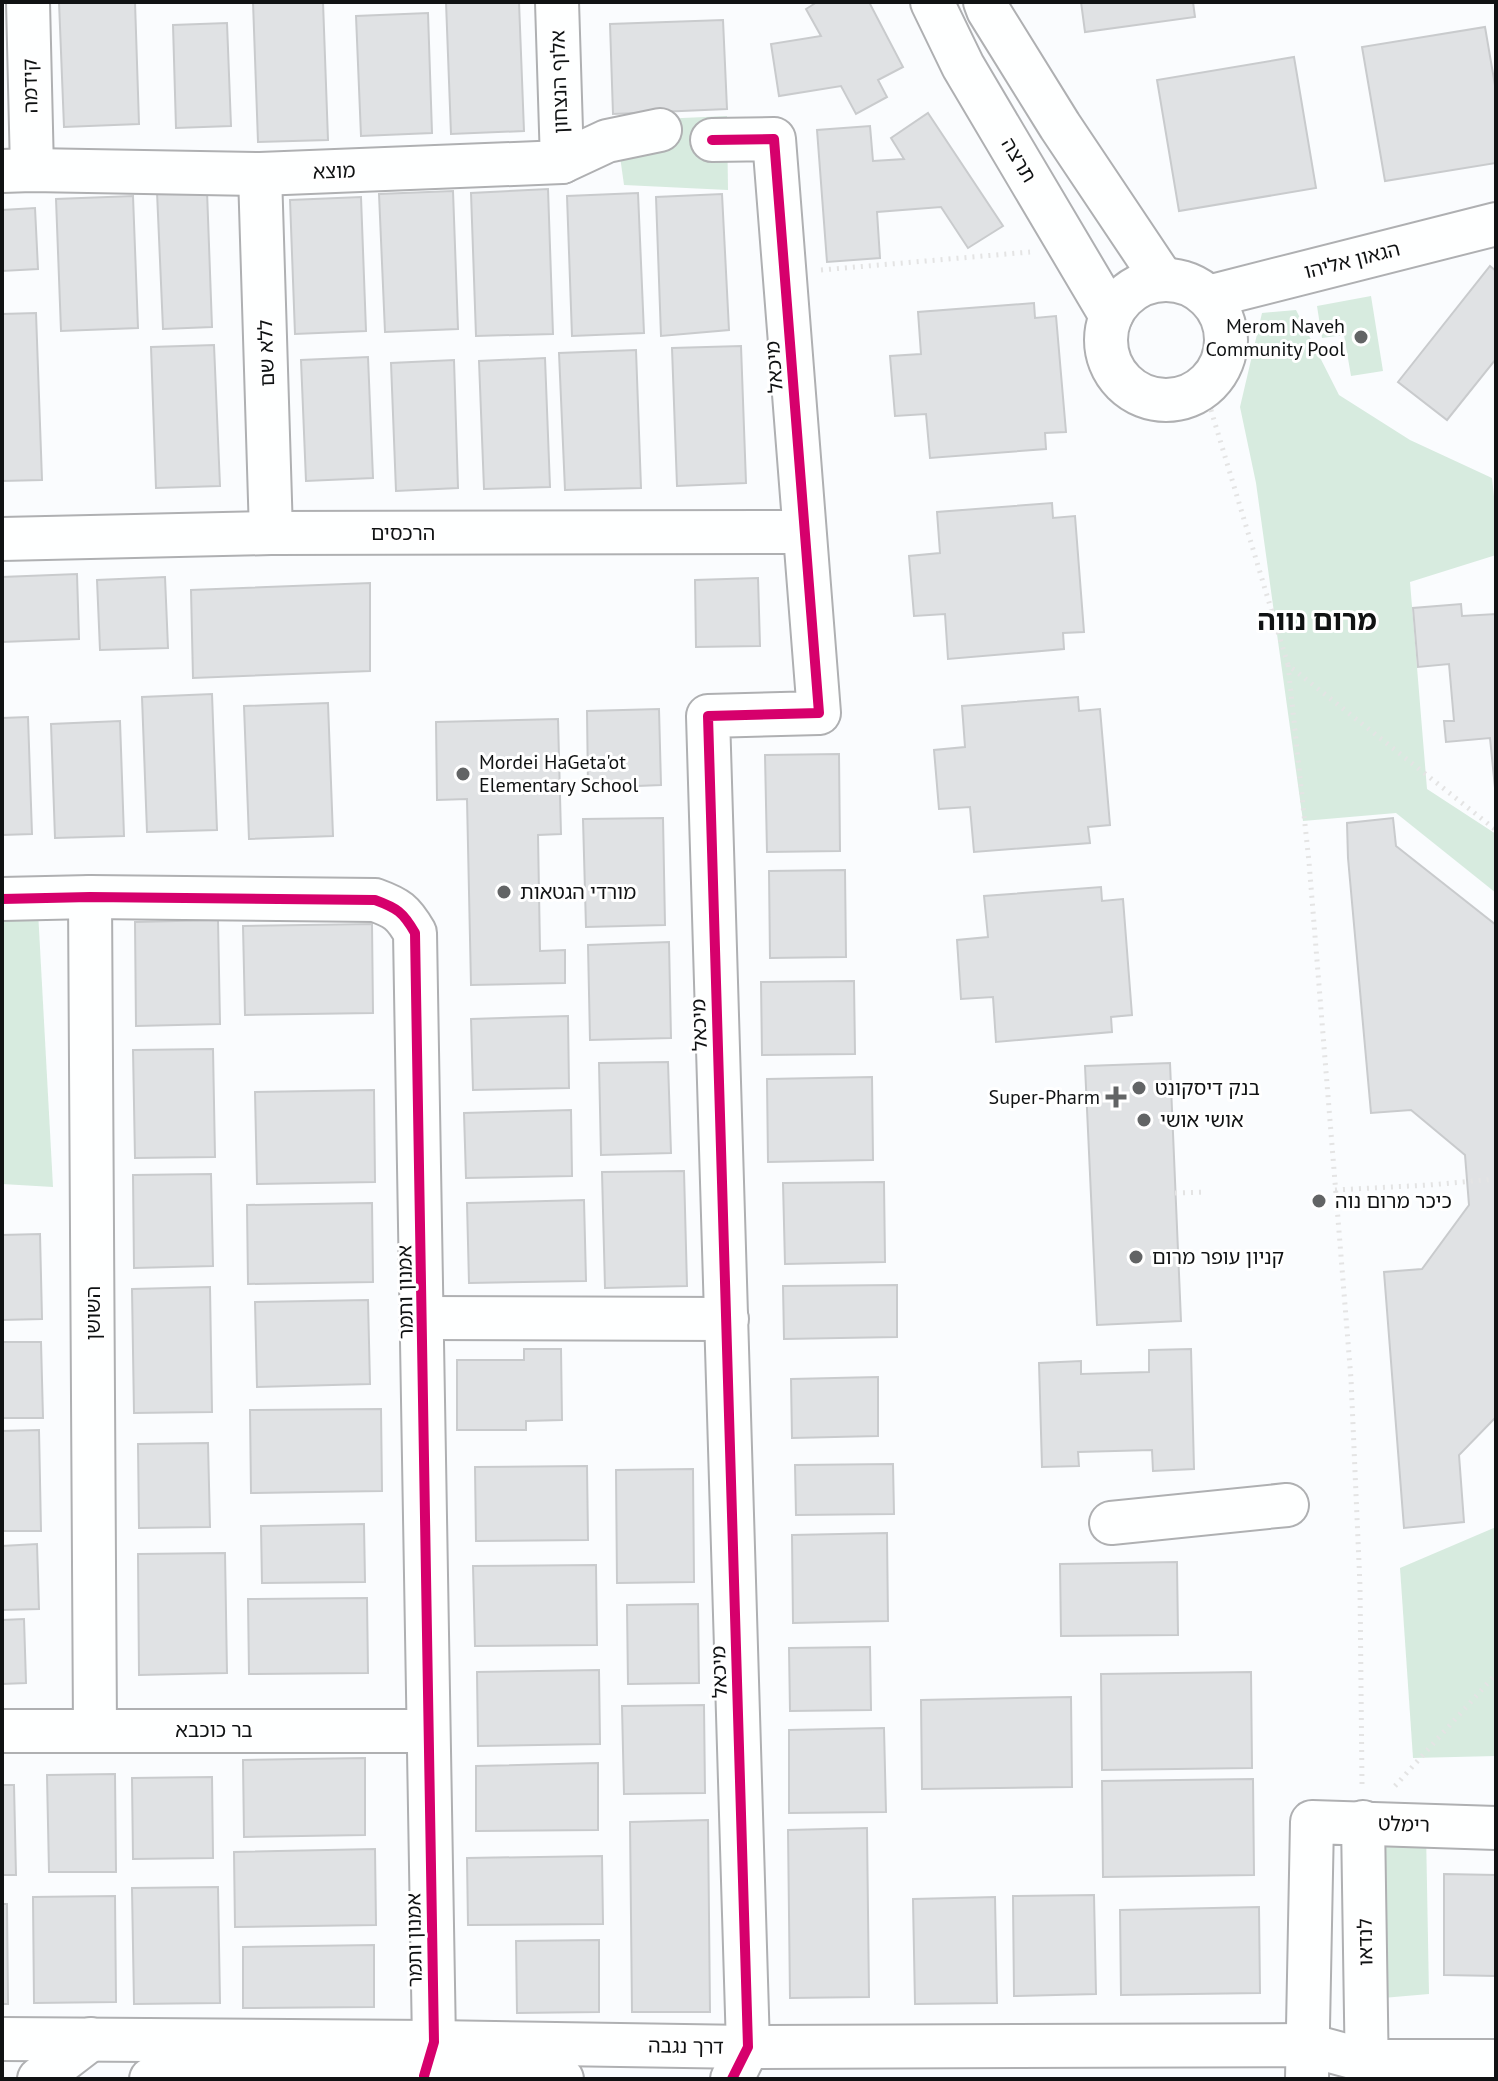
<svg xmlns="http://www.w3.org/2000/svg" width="1498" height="2081" viewBox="0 0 1498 2081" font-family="'PT Sans','Noto Sans Hebrew',sans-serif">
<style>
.green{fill:#d7ebdf}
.building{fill:#e0e2e4;stroke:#c9cbcd;stroke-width:2}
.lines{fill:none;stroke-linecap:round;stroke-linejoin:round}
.minor-casing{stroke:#afb0b2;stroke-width:46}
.path{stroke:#e4e4e4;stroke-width:5;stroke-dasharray:2 6;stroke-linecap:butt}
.minor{stroke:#feffff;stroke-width:42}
.cycleway-casing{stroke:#fff;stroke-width:15}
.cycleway{stroke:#d6006c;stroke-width:10}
.poi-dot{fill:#626465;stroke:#fff;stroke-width:3}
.labels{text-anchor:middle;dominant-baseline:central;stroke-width:6;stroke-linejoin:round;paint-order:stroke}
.street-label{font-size:20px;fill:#101213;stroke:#fff}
.poi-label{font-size:20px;fill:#101213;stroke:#fff;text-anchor:start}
.district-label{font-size:28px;font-weight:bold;fill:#101213;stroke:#fff}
</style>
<rect width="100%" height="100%" fill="#fafcfe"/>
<g class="green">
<path d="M727,116L728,190L624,185L615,121Z"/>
<path d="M1371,296L1383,371L1351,376L1344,335L1322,338L1317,306Z"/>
<path d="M1296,310L1339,395L1410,440L1492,478L1496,515V555L1410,582L1427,789L1496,834V893L1396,813L1303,821L1256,483L1240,407L1262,313Z"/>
<path d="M2,911H38L53,1187L2,1184Z"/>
<path d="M1496,1527V1756L1413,1758L1400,1568Z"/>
<path d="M1370,1830L1426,1831L1429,1994L1371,1999Z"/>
</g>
<g class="building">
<path d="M59,2H135L139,124L64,127Z"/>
<path d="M253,2H323L328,140L258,142Z"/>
<path d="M446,2H519L524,131L451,134Z"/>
<path d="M813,2H869L903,67L878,80L887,97L856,114L841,86L779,96L771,44L821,36L806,9L814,4Z"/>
<path d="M1081,2H1193L1195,17L1085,32Z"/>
<path d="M428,13L432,133L361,136L356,16Z"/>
<path d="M723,20L727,109L613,114L610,24Z"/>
<path d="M227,23L231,126L176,128L173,25Z"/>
<path d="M1485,27L1496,91V163L1385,181L1362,47Z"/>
<path d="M1294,57L1316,188L1179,211L1157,80Z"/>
<path d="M928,113L1003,226L968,248L941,207L877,212L880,258L827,262L817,130L870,126L873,161L904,159L891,138Z"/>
<path d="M548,189L553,334L476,336L471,193Z"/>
<path d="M207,191L212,327L163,329L157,192Z"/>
<path d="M453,191L458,329L385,332L379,194Z"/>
<path d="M638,193L644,333L572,336L567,196Z"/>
<path d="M722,194L729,330L661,336L656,197Z"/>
<path d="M133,196L138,328L61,331L56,199Z"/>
<path d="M361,197L366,331L295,334L290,200Z"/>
<path d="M35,208L38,269L2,271V210Z"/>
<path d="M1490,266L1496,271V359L1447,420L1398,382Z"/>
<path d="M1034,303L1035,318L1056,316L1066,432L1045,433L1046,449L930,458L926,414L895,416L890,356L921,354L918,312Z"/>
<path d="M36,313L42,480L2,481V314Z"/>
<path d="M214,345L220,486L156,488L151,347Z"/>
<path d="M741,346L746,483L677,486L672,348Z"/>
<path d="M636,350L641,488L565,490L559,353Z"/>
<path d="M368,357L373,478L306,481L301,360Z"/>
<path d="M545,358L550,487L484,489L479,361Z"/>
<path d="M454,360L458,488L396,491L391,363Z"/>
<path d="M1052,503L1053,518L1075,516L1084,632L1063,633L1064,649L948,659L945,614L914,616L909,556L940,553L937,512Z"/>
<path d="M77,574L79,639L2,642V577Z"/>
<path d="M165,577L168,648L100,650L97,580Z"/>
<path d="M758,578L760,646L696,647L695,580Z"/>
<path d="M370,583V671L193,678L191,590Z"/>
<path d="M1461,604L1462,616L1496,614V798L1490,738L1446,742L1444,721H1454L1449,664L1418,667L1413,608Z"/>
<path d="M212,694L217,830L147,832L142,697Z"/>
<path d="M1078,697L1079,711L1100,709L1110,825L1088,827L1090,843L974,852L970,807L939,809L934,750L965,747L962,706Z"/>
<path d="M328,703L333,836L249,839L244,706Z"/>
<path d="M659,709L661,785L588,788L587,711Z"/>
<path d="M28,717L32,834L2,835V718Z"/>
<path d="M558,719L561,834L538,835L540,951L565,950V983L471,985L467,799L437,800L436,722Z"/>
<path d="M120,721L124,836L55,838L51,724Z"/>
<path d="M839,754L840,851L767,852L765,755Z"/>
<path d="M663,818L665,925L586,927L583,819Z"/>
<path d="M1393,818L1396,846L1496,925V1417L1459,1455L1464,1522L1404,1528L1384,1272L1422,1269L1469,1205L1465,1155L1411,1110L1371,1113L1348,858L1347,823Z"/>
<path d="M845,870L846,957L770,958L769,871Z"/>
<path d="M1101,887L1102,901L1123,899L1132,1015L1111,1017L1112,1032L996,1042L993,997L961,999L957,940L988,937L984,896Z"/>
<path d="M218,920L220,1024L136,1026L135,922Z"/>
<path d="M372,924L373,1013L245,1015L243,926Z"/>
<path d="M669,942L671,1038L590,1040L588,945Z"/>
<path d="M854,981L855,1054L762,1055L761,982Z"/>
<path d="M568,1016L569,1088L473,1090L471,1019Z"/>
<path d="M213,1049L215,1157L135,1158L133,1050Z"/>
<path d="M668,1062L671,1153L601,1155L599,1063Z"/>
<path d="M1170,1063L1181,1321L1097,1325L1085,1066Z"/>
<path d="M872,1077L873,1160L768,1162L767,1079Z"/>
<path d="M374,1090L375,1182L257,1184L255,1092Z"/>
<path d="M571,1110L572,1176L466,1178L464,1113Z"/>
<path d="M684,1171L687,1286L605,1288L602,1172Z"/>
<path d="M211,1174L213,1266L134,1268L133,1175Z"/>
<path d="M884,1182L885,1262L785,1264L783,1183Z"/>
<path d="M584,1200L586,1281L469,1283L467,1203Z"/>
<path d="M372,1203L373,1282L248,1284L247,1205Z"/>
<path d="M40,1234L42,1319L2,1320V1235Z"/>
<path d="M897,1285V1337L784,1339L783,1286Z"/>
<path d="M210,1287L212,1412L134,1413L132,1289Z"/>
<path d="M368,1300L370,1384L257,1387L255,1302Z"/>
<path d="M2,1342H41L43,1418H2Z"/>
<path d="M524,1349H561L562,1420L526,1421V1430H457V1360H524Z"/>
<path d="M1191,1349L1194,1469L1153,1471L1152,1450L1078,1452L1079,1466L1042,1467L1039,1363L1081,1361V1374L1149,1372V1350Z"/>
<path d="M878,1377V1436L792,1438L791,1379Z"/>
<path d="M381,1409L382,1491L251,1493L250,1410Z"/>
<path d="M39,1430L41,1531H2V1431Z"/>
<path d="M208,1443L210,1527L139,1528L138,1444Z"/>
<path d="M893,1464L894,1514L796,1515L795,1465Z"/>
<path d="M587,1466L588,1540L476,1541L475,1467Z"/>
<path d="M693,1469L694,1582L617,1583L616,1470Z"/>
<path d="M364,1524L365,1582L262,1583L261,1526Z"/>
<path d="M887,1533L888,1621L793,1623L792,1535Z"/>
<path d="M37,1544L39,1609L2,1610V1546Z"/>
<path d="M225,1553L227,1673L139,1675L138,1554Z"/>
<path d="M1177,1562L1178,1635L1061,1636L1060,1564Z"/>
<path d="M596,1565L597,1645L475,1646L473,1566Z"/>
<path d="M367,1598L368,1673L249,1674L248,1599Z"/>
<path d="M698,1604L699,1683L628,1684L627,1605Z"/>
<path d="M24,1619L26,1683L2,1684V1620Z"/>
<path d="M870,1647L871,1710L790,1711L789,1648Z"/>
<path d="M599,1670L600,1744L478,1746L477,1672Z"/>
<path d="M1251,1672L1252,1768L1102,1770L1101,1674Z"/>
<path d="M1071,1697L1072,1787L922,1789L921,1700Z"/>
<path d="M704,1705L705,1793L624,1794L622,1706Z"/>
<path d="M884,1728L886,1812L789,1813V1730Z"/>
<path d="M365,1758V1835L244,1837L243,1760Z"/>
<path d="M598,1763V1830L476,1831V1766Z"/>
<path d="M115,1774L116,1872H49L47,1775Z"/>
<path d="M212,1777L213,1858L133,1859L132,1778Z"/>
<path d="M1253,1779L1254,1875L1103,1877L1102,1781Z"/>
<path d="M2,1785H14L16,1875H2Z"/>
<path d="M708,1820L710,2012H632L630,1822Z"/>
<path d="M867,1828L869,1997L790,1998L788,1830Z"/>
<path d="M375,1849L376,1925L235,1927L234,1852Z"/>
<path d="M602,1856L603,1924L468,1925L467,1858Z"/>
<path d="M1444,1874L1496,1875V1976L1444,1975Z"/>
<path d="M218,1887L220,2003L134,2004L132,1888Z"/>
<path d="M1094,1895L1096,1994L1014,1996L1013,1896Z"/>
<path d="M115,1896L116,2002L34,2003L33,1897Z"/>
<path d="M995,1897L997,2003L915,2004L913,1899Z"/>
<path d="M2,1904H7L8,2004H2Z"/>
<path d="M1259,1907L1260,1993L1121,1995L1120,1910Z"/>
<path d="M599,1940V2012L517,2013L516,1941Z"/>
<path d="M374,1945V2007L243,2008V1947Z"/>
</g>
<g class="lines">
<g class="minor-casing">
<g id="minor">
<path d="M28,2L32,170"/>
<path d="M557,2L562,162"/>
<path d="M932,2L963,66L1111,316"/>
<path d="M985,2L988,10L1060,126L1163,280"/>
<path d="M712,140L774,139L819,713L708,716L748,2047L732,2079"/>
<path d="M2,171L32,170L260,174L562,162L607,141L660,130"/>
<path d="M260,174L271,533"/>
<circle cx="1166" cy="340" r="60"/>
<path d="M1208,297L1496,224"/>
<path d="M2,539L271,533L804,532"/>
<path d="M90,897L95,1730"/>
<path d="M2,899L90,897L375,900C397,908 403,912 415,933C423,1302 426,1672 434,2042L424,2076"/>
<path d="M423,1318L727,1319"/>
<path d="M1111,1523L1287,1505"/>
<path d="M2,1731H427"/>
<path d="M1363,1822L1367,2079"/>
<path d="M2,2039L434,2042L748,2047L1308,2045L1367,2061H1496"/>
<path d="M39,2079L91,2039"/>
<path d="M151,2079L424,2076L562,2079"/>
<path d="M1307,2079L1312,1822L1496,1828"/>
</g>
</g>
<g class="path">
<path d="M821,270L1030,252"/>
<path d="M1204,387L1288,665L1496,830"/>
<path d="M1288,665L1309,862L1351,1379L1360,1586L1362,1785"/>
<path d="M1335,1190L1429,1185L1496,1179"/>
<path d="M1175,1193L1207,1192"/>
<path d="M1395,1786L1496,1674"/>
</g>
<use href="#minor" class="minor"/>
<g class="cycleway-casing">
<g id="cycleway">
<path d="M712,140L774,139L819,713L708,716L748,2047L732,2079"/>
<path d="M2,899L90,897L375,900C397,908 403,912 415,933C423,1302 426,1672 434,2042L424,2076"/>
</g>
</g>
<use href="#cycleway" class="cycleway"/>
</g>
<g class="poi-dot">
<circle cx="1361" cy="337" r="8"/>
<circle cx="463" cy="774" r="8"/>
<circle cx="504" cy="892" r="8"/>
<circle cx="1139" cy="1088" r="8"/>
<path d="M1112 1085h8v8h8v8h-8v8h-8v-8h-8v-8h8z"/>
<circle cx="1144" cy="1120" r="8"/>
<circle cx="1319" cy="1201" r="8"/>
<circle cx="1136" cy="1257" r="8"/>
</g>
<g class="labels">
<g class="street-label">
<text transform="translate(559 82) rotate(-92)">אלוף הנצחון</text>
<text transform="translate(30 86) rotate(-91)">קידמה</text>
<text transform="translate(1019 160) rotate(59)">תרצה</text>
<text transform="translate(334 171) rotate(-2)">מוצא</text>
<text transform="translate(1352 260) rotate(-14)">הגאון אליהו</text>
<text transform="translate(266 353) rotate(-92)">ללא שם</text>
<text transform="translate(774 367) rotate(-94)">מיכאל</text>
<text x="403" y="533">הרכסים</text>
<text transform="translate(699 1025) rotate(-92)">מיכאל</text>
<text transform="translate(405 1292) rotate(-91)">אמנון ותמר</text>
<text transform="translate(93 1313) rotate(-90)">השושן</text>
<text transform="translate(719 1672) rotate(-92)">מיכאל</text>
<text x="214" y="1730">בר כוכבא</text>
<text transform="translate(1404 1824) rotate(2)">רימלט</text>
<text transform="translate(414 1940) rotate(-91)">אמנון ותמר</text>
<text transform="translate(1365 1942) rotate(-91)">לנדאו</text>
<text transform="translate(686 2046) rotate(1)">דרך נגבה</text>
</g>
<g class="poi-label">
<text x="1345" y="326" text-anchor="end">Merom Naveh<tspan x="1345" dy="23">Community Pool</tspan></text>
<text x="479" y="762">Mordei HaGeta'ot<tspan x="479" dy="23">Elementary School</tspan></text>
<text x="520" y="892">מורדי הגטאות</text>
<text x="1155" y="1088">בנק דיסקונט</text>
<text x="1100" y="1097" text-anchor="end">Super-Pharm</text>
<text x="1160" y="1120">אושי אושי</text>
<text x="1335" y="1201">כיכר מרום נוה</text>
<text x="1152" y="1257">קניון עופר מרום</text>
</g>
<g class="district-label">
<text x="1317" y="619">מרום נווה</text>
</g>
</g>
<rect width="1498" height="2081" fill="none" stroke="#101213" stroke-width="8"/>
</svg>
